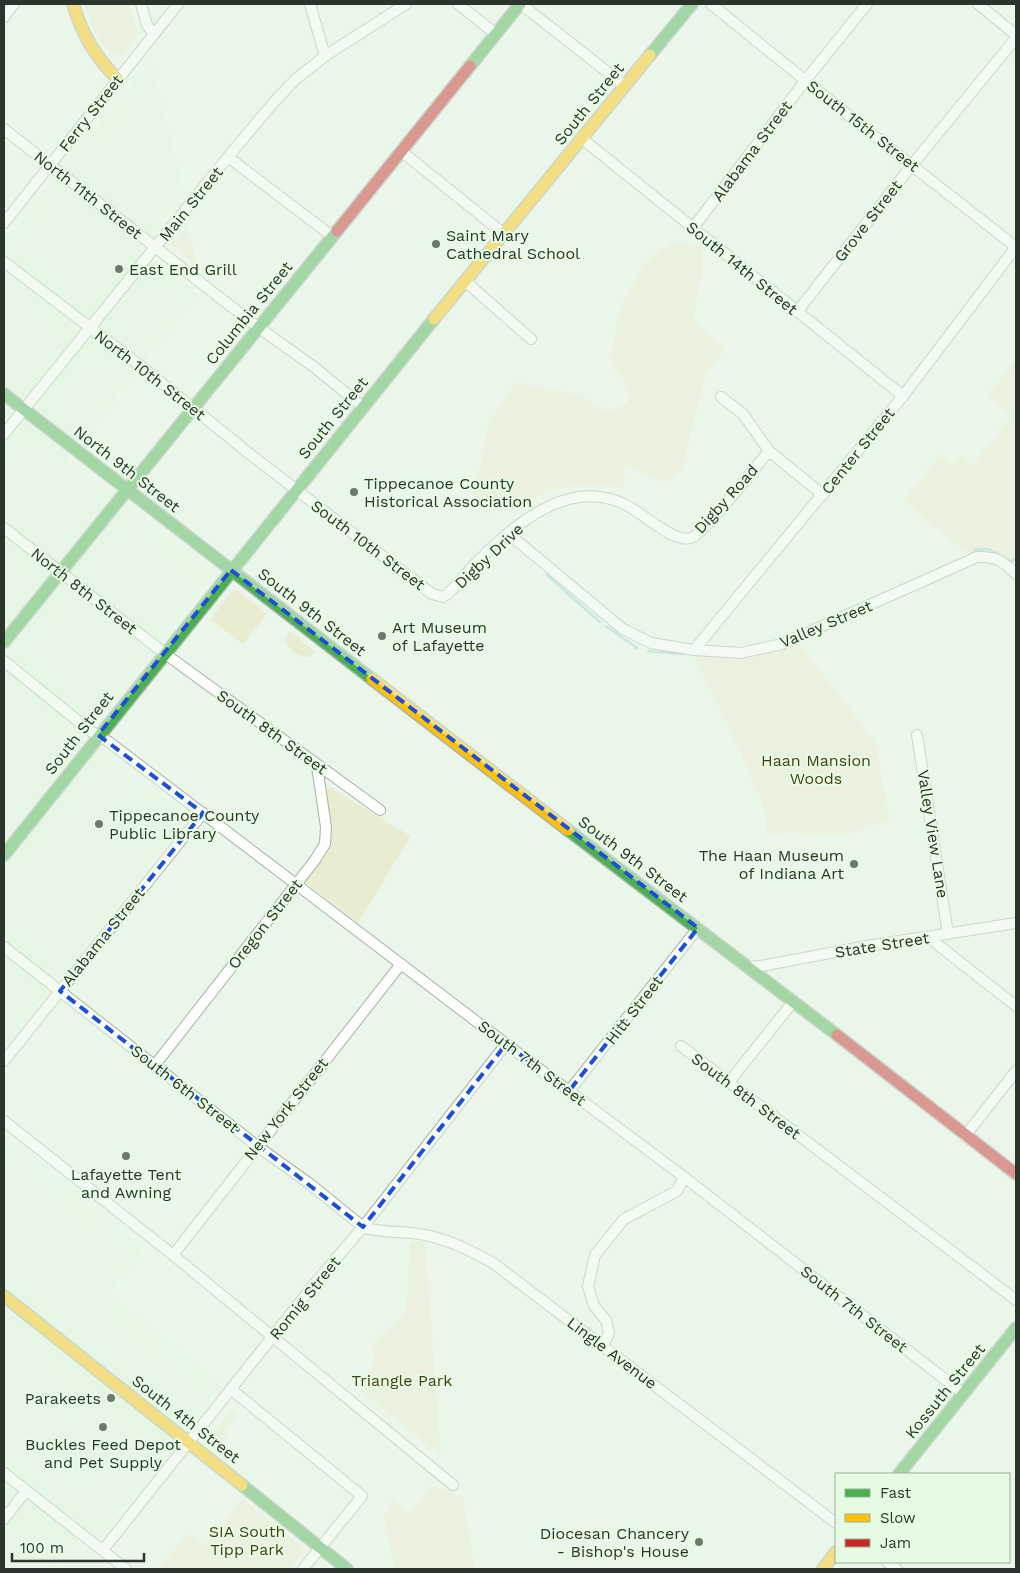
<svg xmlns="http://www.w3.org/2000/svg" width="1020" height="1573" viewBox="0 0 1020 1573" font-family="'Work Sans',sans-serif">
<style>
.built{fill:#e0f5df}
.green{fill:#eaecd2}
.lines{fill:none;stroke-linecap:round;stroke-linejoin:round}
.stream{stroke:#a3d7ce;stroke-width:2.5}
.street-casing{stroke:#a9b2a8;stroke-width:12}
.fast-casing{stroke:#a9b2a8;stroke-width:14}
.slow-casing{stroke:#a9b2a8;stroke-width:14}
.jam-casing{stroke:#a9b2a8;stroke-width:14}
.street{stroke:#fcfefc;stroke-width:10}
.fast{stroke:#4caf50;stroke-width:11}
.slow{stroke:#ffc107;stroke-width:11}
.jam{stroke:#c62828;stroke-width:11}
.marked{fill:none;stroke:#1d4ed8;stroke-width:4;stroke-dasharray:10 6;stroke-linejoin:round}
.poi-dot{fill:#6e796e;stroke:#e5fce3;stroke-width:2}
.labels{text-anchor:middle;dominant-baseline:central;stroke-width:4;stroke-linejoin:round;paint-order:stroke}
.street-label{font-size:16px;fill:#2c352c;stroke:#e5fce3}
.poi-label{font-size:16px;fill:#2c352c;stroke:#e5fce3;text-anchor:start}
.park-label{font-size:16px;fill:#463f16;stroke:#e5fce3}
</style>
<rect width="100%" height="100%" fill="#eaf6e9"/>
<g class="built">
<path d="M150,62L184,192L139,248L197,294L66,459L213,573L80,740L103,753L161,798L185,814L184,820L4,1046V245Z"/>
<path d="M4,1137L143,1249L107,1295L220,1385L101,1531L89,1523L53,1569H4Z"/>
</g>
<g class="green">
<path d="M85,4H129L138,35L123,54C100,56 90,21 85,4Z"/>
<path d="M186,227L199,267L173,246L172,244Z"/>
<path d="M670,242L701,246L703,265L693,321L726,349L706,374L682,470L665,481L625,466L623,488L590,484L552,490L515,507L485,514L470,490L480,469L489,421L517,382L579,395L609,412L628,403V385L611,362L614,336L622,304L645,265Z"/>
<path d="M1016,360V561L1013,565L991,552L971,555L964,551L904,501L941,455L952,465L960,456L973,465L1012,416L987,396Z"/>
<path d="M237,590L267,614L243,644L210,619L232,591Z"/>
<path d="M289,631L315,651L311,658L295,654L285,642Z"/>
<path d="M798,642L875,742L890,820L844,835L813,836L793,831L768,836L763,805L737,744L693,655Z"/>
<path d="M327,786L411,836L358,923L304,881L329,850L332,829L326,801Z"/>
<path d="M410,1242H425L441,1455L360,1390L374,1363L372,1346L406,1314Z"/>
<path d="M232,1410L239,1413L225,1432L228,1434L216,1449L207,1442Z"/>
<path d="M433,1486L463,1497L475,1569H395L384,1517L393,1497L408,1514Z"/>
<path d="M243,1499L305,1549L288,1569H158L188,1533L204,1546Z"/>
</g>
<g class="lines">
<g class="stream">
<path d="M974,550L989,549L1011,561L1016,559"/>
<path d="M547,575L600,622"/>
<path d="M606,626L637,648"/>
<path d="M648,651L683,654"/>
</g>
<g class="street-casing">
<g id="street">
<path d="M141,4L147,25L154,34"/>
<path d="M310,4L325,56"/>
<path d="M458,4L496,34"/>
<path d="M521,4L624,85"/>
<path d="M978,4L1016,35"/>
<path d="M4,17L14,4"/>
<path d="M4,129L251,322L314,367L363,407"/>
<path d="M581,138L903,396"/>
<path d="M401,151L504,234"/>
<path d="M228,157L332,236"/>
<path d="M4,223L178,4"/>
<path d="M693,228L805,81L867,4"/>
<path d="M4,262L142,367L251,455L432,594L443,597C456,589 463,576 474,565C501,538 532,509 569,499C588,493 611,497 628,506C643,514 674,543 691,538C704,534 756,466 769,451"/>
<path d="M465,281L531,339"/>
<path d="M797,312L912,165L1016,38"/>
<path d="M721,397L743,414L769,451L823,495"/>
<path d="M4,434L228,157L274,102L296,79L325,56L406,4"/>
<path d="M4,528L164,653L380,810"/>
<path d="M509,534L623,629L651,643L694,650L741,653L782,644L977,557C997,556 1002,561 1016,574"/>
<path d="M694,650L903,396L1016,247L859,124L711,4"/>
<path d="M4,661L89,730L109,742L506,1044L684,1177L964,1394"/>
<path d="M917,735L948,934"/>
<path d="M928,937L1016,1006"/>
<path d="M4,947L257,1146L310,1184L363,1227C382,1234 405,1230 425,1235C450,1240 471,1251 493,1263L836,1523"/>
<path d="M749,967L761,966L867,946L1016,923"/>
<path d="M681,1046L1016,1300"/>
<path d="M4,1061L203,813"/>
<path d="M155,1065L315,860L325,844L326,827L317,766"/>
<path d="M729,1082L793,1002"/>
<path d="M569,1091L698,928"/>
<path d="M4,1121L173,1255L453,1485"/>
<path d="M965,1136L1016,1071"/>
<path d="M173,1255L401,964"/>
<path d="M603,1345L609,1333L606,1320L594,1306L588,1286L595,1255L624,1219L677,1191L684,1177"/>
<path d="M232,1390L362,1496L303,1569"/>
<path d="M4,1473L126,1569"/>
<path d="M4,1519L26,1491"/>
<path d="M103,1550L316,1282L363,1227L506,1044"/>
<path d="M887,1562L897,1569"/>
</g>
</g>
<g class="fast-casing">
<g id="fast">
<path d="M650,55L692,4"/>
<path d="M470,66L520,4"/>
<path d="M4,394L372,679"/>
<path d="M4,642L337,231"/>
<path d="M568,830L837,1035"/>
<path d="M4,855L434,319"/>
<path d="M899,1474L1016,1328"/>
<path d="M242,1485L347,1569"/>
</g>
</g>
<g class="slow-casing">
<g id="slow">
<path d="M73,4C82,34 95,58 118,79"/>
<path d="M434,319L650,55"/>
<path d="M372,679L568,830"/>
<path d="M4,1296L242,1485"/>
<path d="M823,1569L836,1552"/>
</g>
</g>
<g class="jam-casing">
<g id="jam">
<path d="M337,231L470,66"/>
<path d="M837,1035L1016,1174"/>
</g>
</g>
<use href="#street" class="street"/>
<use href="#fast" class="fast"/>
<use href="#slow" class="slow"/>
<use href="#jam" class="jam"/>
</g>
<path d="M0 0H1020V1573H0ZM231,570L698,928L569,1091L506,1044L363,1227L60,991L203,813L98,735Z" fill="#eaf6e9" fill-opacity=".55" fill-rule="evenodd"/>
<path class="marked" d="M231,570L698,928L569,1091L506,1044L363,1227L60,991L203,813L98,735Z"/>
<g class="poi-dot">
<circle cx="436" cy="244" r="5"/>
<circle cx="119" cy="269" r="5"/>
<circle cx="354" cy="492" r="5"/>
<circle cx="382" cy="636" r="5"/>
<circle cx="99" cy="824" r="5"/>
<circle cx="854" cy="864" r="5"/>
<circle cx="126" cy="1156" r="5"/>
<circle cx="111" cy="1398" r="5"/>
<circle cx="103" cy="1427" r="5"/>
<circle cx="699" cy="1542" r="5"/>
</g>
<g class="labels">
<g class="street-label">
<text transform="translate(589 104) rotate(-51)">South Street</text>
<text transform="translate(91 113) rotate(-52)">Ferry Street</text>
<text transform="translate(863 126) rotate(38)">South 15th Street</text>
<text transform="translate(752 151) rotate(-53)">Alabama Street</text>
<text transform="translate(88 195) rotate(38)">North 11th Street</text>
<text transform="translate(191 204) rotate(-51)">Main Street</text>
<text transform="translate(868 221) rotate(-52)">Grove Street</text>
<text transform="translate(742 268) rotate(39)">South 14th Street</text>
<text transform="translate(249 313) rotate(-51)">Columbia Street</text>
<text transform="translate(150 375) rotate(38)">North 10th Street</text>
<text transform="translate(333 418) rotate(-51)">South Street</text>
<text transform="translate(858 451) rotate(-51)">Center Street</text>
<text transform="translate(127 469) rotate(38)">North 9th Street</text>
<text transform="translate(726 499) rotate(-48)">Digby Road</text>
<text transform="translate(368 545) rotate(37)">South 10th Street</text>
<text transform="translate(489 556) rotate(-43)">Digby Drive</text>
<text transform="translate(84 591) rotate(38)">North 8th Street</text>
<text transform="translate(312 612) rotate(38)">South 9th Street</text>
<text transform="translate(826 624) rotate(-23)">Valley Street</text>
<text transform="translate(272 732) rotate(36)">South 8th Street</text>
<text transform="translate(79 733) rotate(-52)">South Street</text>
<text transform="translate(933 834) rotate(81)">Valley View Lane</text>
<text transform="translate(633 859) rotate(37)">South 9th Street</text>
<text transform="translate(265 924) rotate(-52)">Oregon Street</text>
<text transform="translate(103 937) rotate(-51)">Alabama Street</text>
<text transform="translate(882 945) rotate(-9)">State Street</text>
<text transform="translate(634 1010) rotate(-52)">Hitt Street</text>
<text transform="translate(532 1063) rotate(37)">South 7th Street</text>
<text transform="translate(185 1089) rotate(38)">South 6th Street</text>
<text transform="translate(746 1096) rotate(37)">South 8th Street</text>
<text transform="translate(286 1109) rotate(-52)">New York Street</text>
<text transform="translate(305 1298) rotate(-51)">Romig Street</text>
<text transform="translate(854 1309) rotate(38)">South 7th Street</text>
<text transform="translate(612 1353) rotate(37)">Lingle Avenue</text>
<text transform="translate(945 1391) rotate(-51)">Kossuth Street</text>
<text transform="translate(186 1419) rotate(38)">South 4th Street</text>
</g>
<g class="poi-label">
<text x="446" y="235">Saint Mary<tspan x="446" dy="18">Cathedral School</tspan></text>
<text x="129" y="269">East End Grill</text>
<text x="364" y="483">Tippecanoe County<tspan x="364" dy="18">Historical Association</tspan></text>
<text x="392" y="627">Art Museum<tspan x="392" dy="18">of Lafayette</tspan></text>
<text x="109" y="815">Tippecanoe County<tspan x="109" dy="18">Public Library</tspan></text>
<text x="844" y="855" text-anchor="end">The Haan Museum<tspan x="844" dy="18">of Indiana Art</tspan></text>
<text x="126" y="1174" text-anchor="middle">Lafayette Tent<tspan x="126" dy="18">and Awning</tspan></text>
<text x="101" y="1398" text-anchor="end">Parakeets</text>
<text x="103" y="1444" text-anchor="middle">Buckles Feed Depot<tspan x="103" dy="18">and Pet Supply</tspan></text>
<text x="689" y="1533" text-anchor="end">Diocesan Chancery<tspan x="689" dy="18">- Bishop's House</tspan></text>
</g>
<g class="park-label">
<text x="816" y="760">Haan Mansion<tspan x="816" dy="18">Woods</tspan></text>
<text x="402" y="1380">Triangle Park</text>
<text x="247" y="1531">SIA South<tspan x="247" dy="18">Tipp Park</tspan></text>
</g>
</g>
<rect width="1020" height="1573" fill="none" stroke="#2c352c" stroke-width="10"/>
<rect x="835" y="1473" width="175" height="90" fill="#e5fce3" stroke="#9bac9a"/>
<rect x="845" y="1489" width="25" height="8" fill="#4caf50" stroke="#9bac9a"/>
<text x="880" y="1498" font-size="15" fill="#2c352c">Fast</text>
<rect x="845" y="1514" width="25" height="8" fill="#ffc107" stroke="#9bac9a"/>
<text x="880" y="1523" font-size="15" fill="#2c352c">Slow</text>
<rect x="845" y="1539" width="25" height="8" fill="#c62828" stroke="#9bac9a"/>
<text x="880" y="1548" font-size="15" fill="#2c352c">Jam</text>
<path d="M12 1553v8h132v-8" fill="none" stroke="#2c352c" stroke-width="2.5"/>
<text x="20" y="1553" font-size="15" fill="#2c352c" stroke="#e5fce3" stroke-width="4" paint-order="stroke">100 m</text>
</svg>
